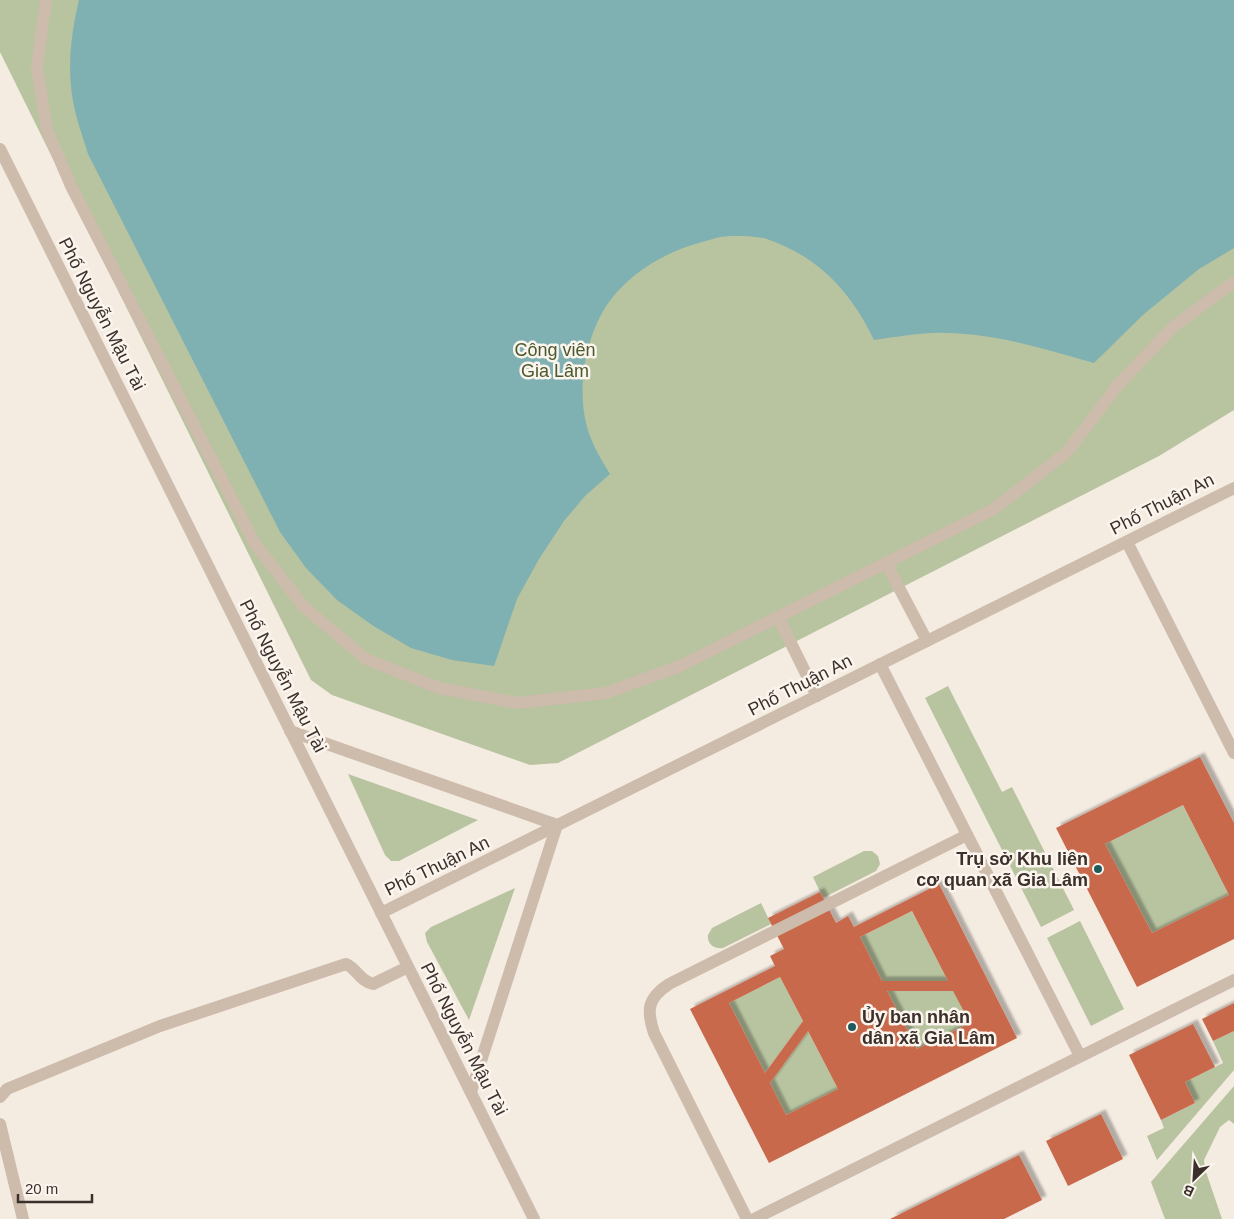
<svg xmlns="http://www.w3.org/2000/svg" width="1234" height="1219" viewBox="0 0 1234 1219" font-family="Helvetica,sans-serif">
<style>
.green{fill:#b8c4a0}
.water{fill:#7fb0b2}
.building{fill:#c8694b;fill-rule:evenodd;filter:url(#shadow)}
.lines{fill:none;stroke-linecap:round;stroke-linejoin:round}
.minor{stroke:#cdbbac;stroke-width:12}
.poi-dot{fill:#1f5a5e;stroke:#fbf5ee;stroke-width:2}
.labels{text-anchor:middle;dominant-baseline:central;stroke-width:5;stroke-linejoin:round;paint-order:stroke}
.street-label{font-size:18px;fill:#3b302b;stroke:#fbf5ee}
.park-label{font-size:18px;fill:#4a5a2e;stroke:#fbf5ee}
.poi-label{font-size:18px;font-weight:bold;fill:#3b302b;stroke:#fbf5ee;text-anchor:end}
</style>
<defs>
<filter id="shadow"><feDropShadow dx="4.5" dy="-4.5" stdDeviation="1" flood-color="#0004"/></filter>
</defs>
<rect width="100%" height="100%" fill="#f4ebe1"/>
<g class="green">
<path d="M0,0H1234V410L1159,456L558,763L530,765L332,695L311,680L0,52Z"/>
<path d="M948,686L1002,792L1012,787L1074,910L1041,927L925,698Z"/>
<path d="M348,774L478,820L399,861H391L385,855Z"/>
<path d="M1183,805L1229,895L1152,933L1105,844Z"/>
<path d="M864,851H872L878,856L880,864L876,871L823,898L813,877Z"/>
<path d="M515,888L469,1020L427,942L425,933L431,927Z"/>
<path d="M761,903L771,924L723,948C714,949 707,944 708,935L712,928Z"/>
<path d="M912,911L948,981H882L860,937Z"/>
<path d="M1080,921L1124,1009L1091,1026L1047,938Z"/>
<path d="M780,977L803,1021L765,1073L729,1003Z"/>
<path d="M953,990L970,1023L917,1049L887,991Z"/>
<path d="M808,1031L838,1089L786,1115L770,1083Z"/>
<path d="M1234,1031V1070L1157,1160L1147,1136L1164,1128L1161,1120L1195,1103L1185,1082L1223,1063L1213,1041Z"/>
<path d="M1234,1086V1124L1229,1120L1220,1127L1204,1160L1205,1169L1222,1219H1165L1151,1182Z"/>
</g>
<path class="water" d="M79,0H1234V248L1199,269L1144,314L1094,363C1046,349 997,334 947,333C923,332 898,337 874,340C851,292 819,257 767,239C758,236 731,235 721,237C714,238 707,241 699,243C665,252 630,273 609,302C586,334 577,385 586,423C590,441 600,458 610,474L585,496L564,521L539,559L517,599L494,666L452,660L411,648L372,625L337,600L306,568L280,532L88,154C83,137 76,119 73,101C67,68 71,33 79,0Z"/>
<g class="building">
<path d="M1200,757L1234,823V939L1137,987L1056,828ZM1183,805L1229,895L1152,933L1105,844Z"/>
<path d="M939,884L1017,1038L769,1163L690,1009L775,966L770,956L784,949L768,918L820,892L836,923L848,916L854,927ZM912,911L948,981H882L860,937ZM780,977L803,1021L765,1073L729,1003ZM887,991H953L970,1023L917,1049ZM808,1031L838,1089L786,1115L770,1083Z"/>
<path d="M1234,1003V1031L1213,1041L1202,1019Z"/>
<path d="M1193,1024L1215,1067L1185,1082L1195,1103L1161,1120L1129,1055Z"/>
<path d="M1101,1114L1123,1159L1068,1186L1046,1141Z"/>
<path d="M1019,1155L1042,1200L1004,1219H890Z"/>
</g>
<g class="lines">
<g class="minor">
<path d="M46,0L37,67L47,130L71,186L255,544L304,607L366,659L439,688L517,703L606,693L680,666L994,509L1067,452L1118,385L1173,327L1234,282"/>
<path d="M0,149L534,1219"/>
<path d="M1127,542L1234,753"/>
<path d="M886,563L927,641"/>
<path d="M778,617L817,696"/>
<path d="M880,664L1080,1056"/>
<path d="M290,731L557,825"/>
<path d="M381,913L1234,488"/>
<path d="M471,1092L557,825"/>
<path d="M0,1097L7,1089L160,1026L346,964C357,969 360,981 373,984L408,967"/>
<path d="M0,1124L23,1219"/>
<path d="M747,1219L654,1033C646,1009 648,998 669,984L967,835"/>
<path d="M754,1219L1234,980"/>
</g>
</g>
<g class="poi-dot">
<circle cx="1098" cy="869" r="5"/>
<circle cx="852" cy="1027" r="5"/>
</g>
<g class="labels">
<g class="street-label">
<text transform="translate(102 314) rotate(63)">Phố Nguyễn Mậu Tài</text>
<text transform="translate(1162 504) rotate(-27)">Phố Thuận An</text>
<text transform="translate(283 676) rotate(63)">Phố Nguyễn Mậu Tài</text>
<text transform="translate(800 685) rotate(-27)">Phố Thuận An</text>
<text transform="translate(437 866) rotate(-26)">Phố Thuận An</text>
<text transform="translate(464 1039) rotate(63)">Phố Nguyễn Mậu Tài</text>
</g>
<g class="park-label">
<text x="555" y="350">Công viên<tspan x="555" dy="21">Gia Lâm</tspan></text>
</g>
<g class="poi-label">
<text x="1088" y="859">Trụ sở Khu liên<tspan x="1088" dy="21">cơ quan xã Gia Lâm</tspan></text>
<text x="862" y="1017" text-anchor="start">Ủy ban nhân<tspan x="862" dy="21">dân xã Gia Lâm</tspan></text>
</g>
</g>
<g transform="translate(1194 1179) rotate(205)" stroke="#fbf5ee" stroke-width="4" paint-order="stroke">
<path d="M0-4L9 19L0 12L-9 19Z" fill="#3b302b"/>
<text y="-8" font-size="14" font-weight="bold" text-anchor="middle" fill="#3b302b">B</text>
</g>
<path d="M18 1194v8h74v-8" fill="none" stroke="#3b302b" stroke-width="2.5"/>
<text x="25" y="1194" font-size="15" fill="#3b302b" stroke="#fbf5ee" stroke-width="4" paint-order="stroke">20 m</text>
</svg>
